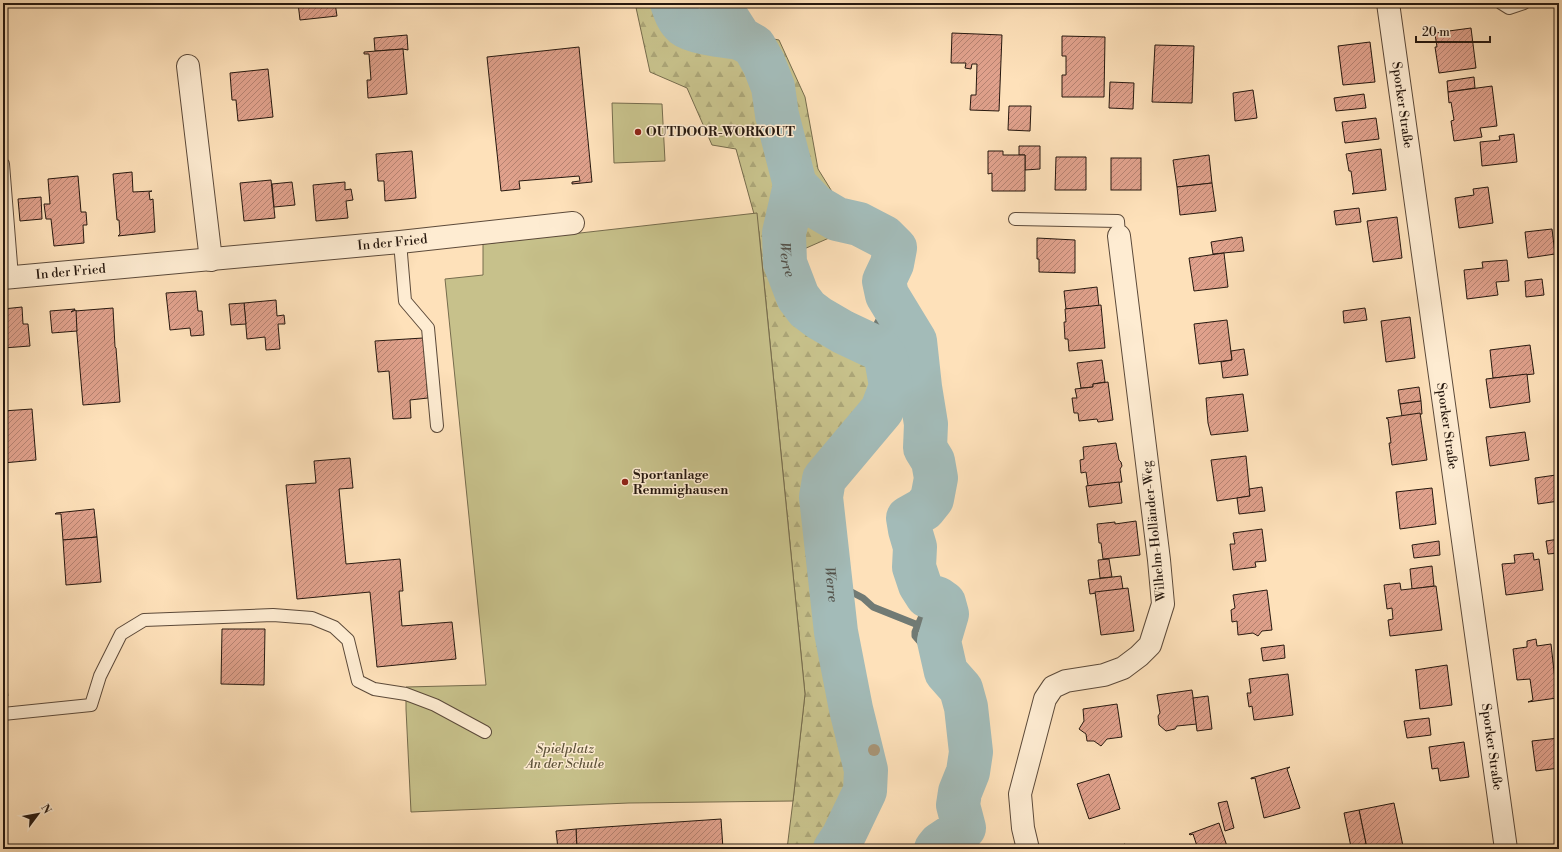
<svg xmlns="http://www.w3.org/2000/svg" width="1562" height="852" viewBox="0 0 1562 852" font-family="'Libre Bodoni',serif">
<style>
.forest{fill:url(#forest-firs);stroke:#766c4d}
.park{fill:#c7c18b;stroke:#766c4d}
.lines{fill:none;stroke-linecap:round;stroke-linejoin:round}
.stream{stroke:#717a74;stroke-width:7}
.river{stroke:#a3bbb8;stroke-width:44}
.building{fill:url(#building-hatch);stroke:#26180f}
.service-casing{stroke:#5c4a3a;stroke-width:14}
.minor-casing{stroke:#5c4a3a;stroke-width:24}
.service{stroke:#feecd2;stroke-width:12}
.minor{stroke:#feecd2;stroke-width:22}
.tree{fill:#a69374}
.poi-dot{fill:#8f2418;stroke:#feecd2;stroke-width:1.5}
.labels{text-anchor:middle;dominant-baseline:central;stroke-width:3;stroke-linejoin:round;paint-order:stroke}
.street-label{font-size:13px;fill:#26180f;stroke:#feecd2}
.poi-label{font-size:13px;font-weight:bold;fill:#26180f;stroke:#feecd2;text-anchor:start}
.park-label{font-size:13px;font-style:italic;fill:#5e533a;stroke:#feecd2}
.water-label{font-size:14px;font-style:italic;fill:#52514a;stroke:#feecd2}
</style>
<defs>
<pattern id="forest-firs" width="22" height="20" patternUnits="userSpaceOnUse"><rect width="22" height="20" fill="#c7c18b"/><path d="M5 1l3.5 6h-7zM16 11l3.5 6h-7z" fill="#aba577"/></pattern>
<pattern id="building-hatch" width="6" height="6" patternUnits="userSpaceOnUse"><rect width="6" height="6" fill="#e0a18c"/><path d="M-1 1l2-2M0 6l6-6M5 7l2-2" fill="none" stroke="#b58271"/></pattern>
</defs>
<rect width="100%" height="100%" fill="#fee1ba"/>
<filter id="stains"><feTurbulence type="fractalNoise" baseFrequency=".005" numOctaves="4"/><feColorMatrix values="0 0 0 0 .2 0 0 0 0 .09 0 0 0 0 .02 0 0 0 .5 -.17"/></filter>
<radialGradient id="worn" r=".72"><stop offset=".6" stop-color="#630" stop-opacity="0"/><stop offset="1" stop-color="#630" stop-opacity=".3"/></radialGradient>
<path class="forest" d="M635,3H677L680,21L779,40L805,97L818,169L854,227L804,249L803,285L896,341L901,404L835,491L868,819L862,849H787L793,801L805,694L759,232L736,149L712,145L687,88L650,72Z"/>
<g class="park">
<path d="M612,103L662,104L665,161L614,163Z"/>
<path d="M757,213L805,694L793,801L629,803L411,812L406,709V687L486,685L445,279L483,275V244Z"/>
<path d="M3,657L8,696H3Z"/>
</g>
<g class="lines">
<g class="stream">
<path d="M867,342L890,300"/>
<path d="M829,576L840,586L863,598L873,607L918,625"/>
<path d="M927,596L925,609L915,632V636L946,672"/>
<path d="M964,828L971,845V849"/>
</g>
<g class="river">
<path d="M672,3C675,11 677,19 684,25C694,33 727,36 740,38"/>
<path d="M721,3L724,13L740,38L754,46L764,64L773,87L777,115L795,185L815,206L837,219L859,224L884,237L895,248L892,264L884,281L887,295L915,341L920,387L926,424L925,448L933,461L936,478L932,499L924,509L908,518L910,530L915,547L914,567L920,585L927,596L937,598L944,603L947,614L939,641L946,672L961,689L966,707L971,752L968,772L960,792L958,805L964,828L940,844L936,849"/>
<path id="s1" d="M795,185L784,233L785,263L798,297L807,309L819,318L843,332L879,349L886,358L891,386L882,410L824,479L821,497L836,632L851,709L866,770L865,791L843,837L835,849"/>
</g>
</g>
<g class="building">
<path d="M3,3H8L3,16Z"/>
<path d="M298,3H335L337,16L300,20Z"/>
<path d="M1471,28L1476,68L1439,73L1435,47H1437L1435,34H1434V33Z"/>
<path d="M952,33L1002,35L999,111L970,110L971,95H976L977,64H972L971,69L965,68L966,63H951Z"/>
<path d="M407,35L408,50L403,49L375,51L374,38Z"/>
<path d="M1062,36L1105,37L1104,97H1062V75H1066V56H1062Z"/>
<path d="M1370,42L1375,82L1343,85L1338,46Z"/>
<path d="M1155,45L1194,46L1192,103L1152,102Z"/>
<path d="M579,47L592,182L572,184V182L580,181L579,176L519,181L520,189L501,191L487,57Z"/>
<path d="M403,49L407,94L368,98L367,80H371L369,54H364V52Z"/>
<path d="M268,69L273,117L238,121L236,100H232L230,73Z"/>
<path d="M1474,77L1475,88L1448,92L1447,81Z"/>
<path d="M1110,82L1134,83L1133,109L1109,108Z"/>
<path d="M1492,86L1497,126L1480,128L1482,137L1454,141L1451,121L1454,120L1451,102L1449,103L1448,92Z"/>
<path d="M1253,90L1257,118L1235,121L1233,93Z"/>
<path d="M1364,94L1366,108L1336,111L1334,98Z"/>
<path d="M1009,106H1031L1030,131L1008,130Z"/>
<path d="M1376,118L1379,139L1345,143L1342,122Z"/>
<path d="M1514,134L1517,162L1482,166L1480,142L1500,140L1499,136Z"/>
<path d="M1019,146H1040V169L1025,170V155H1019Z"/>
<path d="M1381,149L1386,190L1352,194L1354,193L1351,171H1349L1346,154Z"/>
<path d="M412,151L416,198L385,201L384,181H378L376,154Z"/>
<path d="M988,151H1003V155H1025V191H992V173L988,174Z"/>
<path d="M1209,155L1212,183L1177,187L1173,160Z"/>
<path d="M1056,157H1086V190H1055Z"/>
<rect x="1111" y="158" width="30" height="32"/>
<path d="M132,172L133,192L152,191L149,192L150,200L153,199L155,232L118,236L120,234L119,220H117L113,174Z"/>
<path d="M78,176L81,212H86L87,225H83L84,243L54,246L51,219H46L44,204H50L48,179Z"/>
<path d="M271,180L275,218L244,221L240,183Z"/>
<path d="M292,182L295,205L274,207L272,184Z"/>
<path d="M345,182V190L351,189L353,200L346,201L348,218L316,221L313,185Z"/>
<path d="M1212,183L1216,211L1180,215L1177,187Z"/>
<path d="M1488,187L1493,223L1459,228L1455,198L1474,195L1473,189Z"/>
<path d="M41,197L42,219L20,221L18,199Z"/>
<path d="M1359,208L1361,222L1336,225L1334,211Z"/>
<path d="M1397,217L1402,258L1373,262L1367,221Z"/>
<path d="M1552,229L1555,254L1528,258L1525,232Z"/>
<path d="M1242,237L1244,251L1213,254L1211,242Z"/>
<path d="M1037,238L1075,240V273L1039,272V259H1037Z"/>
<path d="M1224,253L1228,287L1194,291L1189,258Z"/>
<path d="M1507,260L1509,281L1496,282L1498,295L1467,299L1464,270L1483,268L1482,262Z"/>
<path d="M1542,279L1544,295L1526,297L1525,281Z"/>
<path d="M1097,287L1099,306L1066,309L1064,291Z"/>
<path d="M196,291L198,311H202L204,335L191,336L190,328L170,330L166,293Z"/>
<path d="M276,300L277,316L284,315L285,324H278L280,349L266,350L265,337L247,339L244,303Z"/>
<path d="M244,303L246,324L231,325L229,304Z"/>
<path d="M1101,305L1105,348L1069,351L1068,339H1065L1064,322H1066L1065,309Z"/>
<path d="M22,307L23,324H28L30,346L3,348V309Z"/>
<path d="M113,308L115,347L116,348L120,402L83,405L75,311Z"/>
<path d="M1365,308L1367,320L1344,323L1343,311Z"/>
<path d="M75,309L71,312L76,310L77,331L52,333L50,311Z"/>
<path d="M1410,317L1415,358L1386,362L1381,321Z"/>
<path d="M1227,320L1232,360L1199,364L1194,324Z"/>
<path d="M423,338L428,398L410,400L411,418L393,419L389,371L378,372L375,341Z"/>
<path d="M1530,345L1534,374L1493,378L1490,350Z"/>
<path d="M1244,349L1248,375L1223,378L1221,362L1232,360L1231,351Z"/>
<path d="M1102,360L1105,382L1093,384V387L1081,388L1077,363Z"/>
<path d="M1527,374L1530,402L1490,408L1486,379Z"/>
<path d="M1108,382L1113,420L1098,422L1097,419L1079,421L1078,413H1074L1072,398H1077L1075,389L1093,387V384Z"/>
<path d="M1419,387L1421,401L1400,404L1398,390Z"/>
<path d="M1243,394L1248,431L1211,435L1208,423L1206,398Z"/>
<path d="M1421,401L1422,414L1402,416L1400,404Z"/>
<path d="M32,409L36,460L3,463V411Z"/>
<path d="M1420,413L1427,460L1392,465L1389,443H1391L1388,419L1386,418Z"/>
<path d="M1525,432L1529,460L1490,466L1486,437Z"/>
<path d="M1116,443L1119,460L1121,462L1122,466L1120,469L1122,482L1088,486L1086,472L1081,473L1080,460L1084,459L1083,447Z"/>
<path d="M1246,456L1250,496L1217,501L1211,460Z"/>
<path d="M350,458L353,488L339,489L346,564L400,559L403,591H399L402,626L452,622L456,659L377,667L370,592L297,599L286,485L316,483L314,461Z"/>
<path d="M1556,475L1559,501L1538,504L1535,478Z"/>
<path d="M1119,482L1122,503L1089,507L1086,486Z"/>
<path d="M1262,487L1265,511L1239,514L1237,498L1250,496L1249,489Z"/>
<path d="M1432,488L1436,524L1400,529L1396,492Z"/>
<path d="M94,509L97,537L63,540L61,514H55L56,513Z"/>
<path d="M1136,521L1140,555L1103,559L1101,543H1099L1097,524L1115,522V524Z"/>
<path d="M1262,529L1266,561L1255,562L1256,567L1233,570L1230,544H1235L1233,533Z"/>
<path d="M97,537L101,582L66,585L63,540Z"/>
<path d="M1559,539V553L1548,554L1546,541Z"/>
<path d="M1439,541L1440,555L1414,558L1412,545Z"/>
<path d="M1533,553L1534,560L1539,559L1543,590L1506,595L1502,564L1515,563L1514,555Z"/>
<path d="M1109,559L1112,577L1100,578L1098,560Z"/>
<path d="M1432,566L1434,586L1412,589L1410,569Z"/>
<path d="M1121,576L1123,589L1090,594L1088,580Z"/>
<path d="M1400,583L1401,590L1436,586L1442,630L1390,636L1388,620L1393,619L1392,608L1387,609L1384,585Z"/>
<path d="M1128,588L1134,631L1101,635L1095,592Z"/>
<path d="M1267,590L1272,630L1262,631L1258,636L1253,633L1238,635L1237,621L1232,622L1231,610L1235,608L1233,595Z"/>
<path d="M222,629H265L264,685L221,684Z"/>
<path d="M1536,639L1537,646L1551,644L1557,698L1528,702L1533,700L1530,679L1517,680L1513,649L1527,647V641Z"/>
<path d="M1284,645L1285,658L1263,661L1261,648Z"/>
<path d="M1447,665L1452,705L1420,709L1416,670H1415Z"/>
<path d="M1288,674L1293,715L1254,720L1252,706L1249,707L1247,693H1251L1249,679Z"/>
<path d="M1192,690L1197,724L1177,726L1175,729L1166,731L1159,725L1158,716L1160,713L1157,695Z"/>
<path d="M1208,696L1212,729L1197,731L1193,698Z"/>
<path d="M1117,704L1122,737L1107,739L1101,746L1094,741H1087L1086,734L1079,729L1084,721L1083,709Z"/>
<path d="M1429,718L1431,735L1407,738L1404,721Z"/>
<path d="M1559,738V768L1536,771L1532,741Z"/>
<path d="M1464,742L1469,777L1440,781L1438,768L1432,769L1429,747Z"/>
<path d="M1290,767L1287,769L1300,808L1264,818L1255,778L1251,779V778Z"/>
<path d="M1109,774L1120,809L1089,819L1077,784Z"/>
<path d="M1227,801L1234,828L1225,831L1218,803Z"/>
<path d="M1394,803L1403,846L1388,849H1367L1359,810Z"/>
<path d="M1359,810L1366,844L1351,847L1344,813Z"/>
<path d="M721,819L723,849H577L576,829Z"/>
<path d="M1219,823L1228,849H1198L1193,834L1190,835L1189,834Z"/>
<path d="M576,829L577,849H558L556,831Z"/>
<path d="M1125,844L1127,849H1111Z"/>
</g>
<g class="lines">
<g class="service-casing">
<g id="service">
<path d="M1501,3L1509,8L1524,3"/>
<path d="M3,164L12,277"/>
<path d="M1015,219L1118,221L1119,236"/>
<path d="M400,242L405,301L428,328L437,426"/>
<path d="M3,714L91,705L100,676L121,634L144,620L273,615L312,618L334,627L348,640L358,681L374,689L406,694L435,705L485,732"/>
</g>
</g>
<g class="minor-casing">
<g id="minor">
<path id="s2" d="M1388,3L1506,849"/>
<path d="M188,66L211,260"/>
<path id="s3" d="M3,278L400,242L573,223"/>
<path d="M1028,849L1023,828L1020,794L1045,699L1053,687L1066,681L1104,675L1123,668L1139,656L1150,645L1163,604L1159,560L1119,236"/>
</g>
</g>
<use href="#service" class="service"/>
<use href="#minor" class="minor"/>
</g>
<circle class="tree" cx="874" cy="750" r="6"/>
<g class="poi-dot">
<circle cx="638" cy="132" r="4"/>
<circle cx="625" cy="482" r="4"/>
</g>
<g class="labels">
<g class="street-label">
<text stroke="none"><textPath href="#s2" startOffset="103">Sporker Straße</textPath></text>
<text stroke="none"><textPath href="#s3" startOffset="391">In der Fried</textPath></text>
<text stroke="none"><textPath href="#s3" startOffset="68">In der Fried</textPath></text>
<text stroke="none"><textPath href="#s2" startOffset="427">Sporker Straße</textPath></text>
<text transform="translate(1154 531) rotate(-96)">Wilhelm-Holländer-Weg</text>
<text stroke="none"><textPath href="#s2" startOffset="751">Sporker Straße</textPath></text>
</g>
<g class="poi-label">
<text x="646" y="132">OUTDOOR-WORKOUT</text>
<text x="633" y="475">Sportanlage<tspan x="633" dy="15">Remmighausen</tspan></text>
</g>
<g class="park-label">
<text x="565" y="749">Spielplatz<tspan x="565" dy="15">An der Schule</tspan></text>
</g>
<g class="water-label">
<text stroke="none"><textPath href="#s1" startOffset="76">Werre</textPath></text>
<text stroke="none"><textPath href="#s1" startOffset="475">Werre</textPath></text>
</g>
</g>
<rect width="1562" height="852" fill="none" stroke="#fee1ba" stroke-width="16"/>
<rect x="4" y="4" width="1554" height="844" fill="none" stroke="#26180f" stroke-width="2"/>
<rect x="8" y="8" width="1546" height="836" fill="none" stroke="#26180f"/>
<g transform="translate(38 814) rotate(58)" stroke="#feecd2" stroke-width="3" paint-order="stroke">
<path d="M0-3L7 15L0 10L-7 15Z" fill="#26180f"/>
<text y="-6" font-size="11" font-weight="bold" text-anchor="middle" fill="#26180f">N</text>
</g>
<path d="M1416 36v6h74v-6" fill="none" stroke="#26180f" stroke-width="2"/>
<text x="1422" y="36" font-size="12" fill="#26180f" stroke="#feecd2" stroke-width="3" paint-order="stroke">20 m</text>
<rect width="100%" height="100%" filter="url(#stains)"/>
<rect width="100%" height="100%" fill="url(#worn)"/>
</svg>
